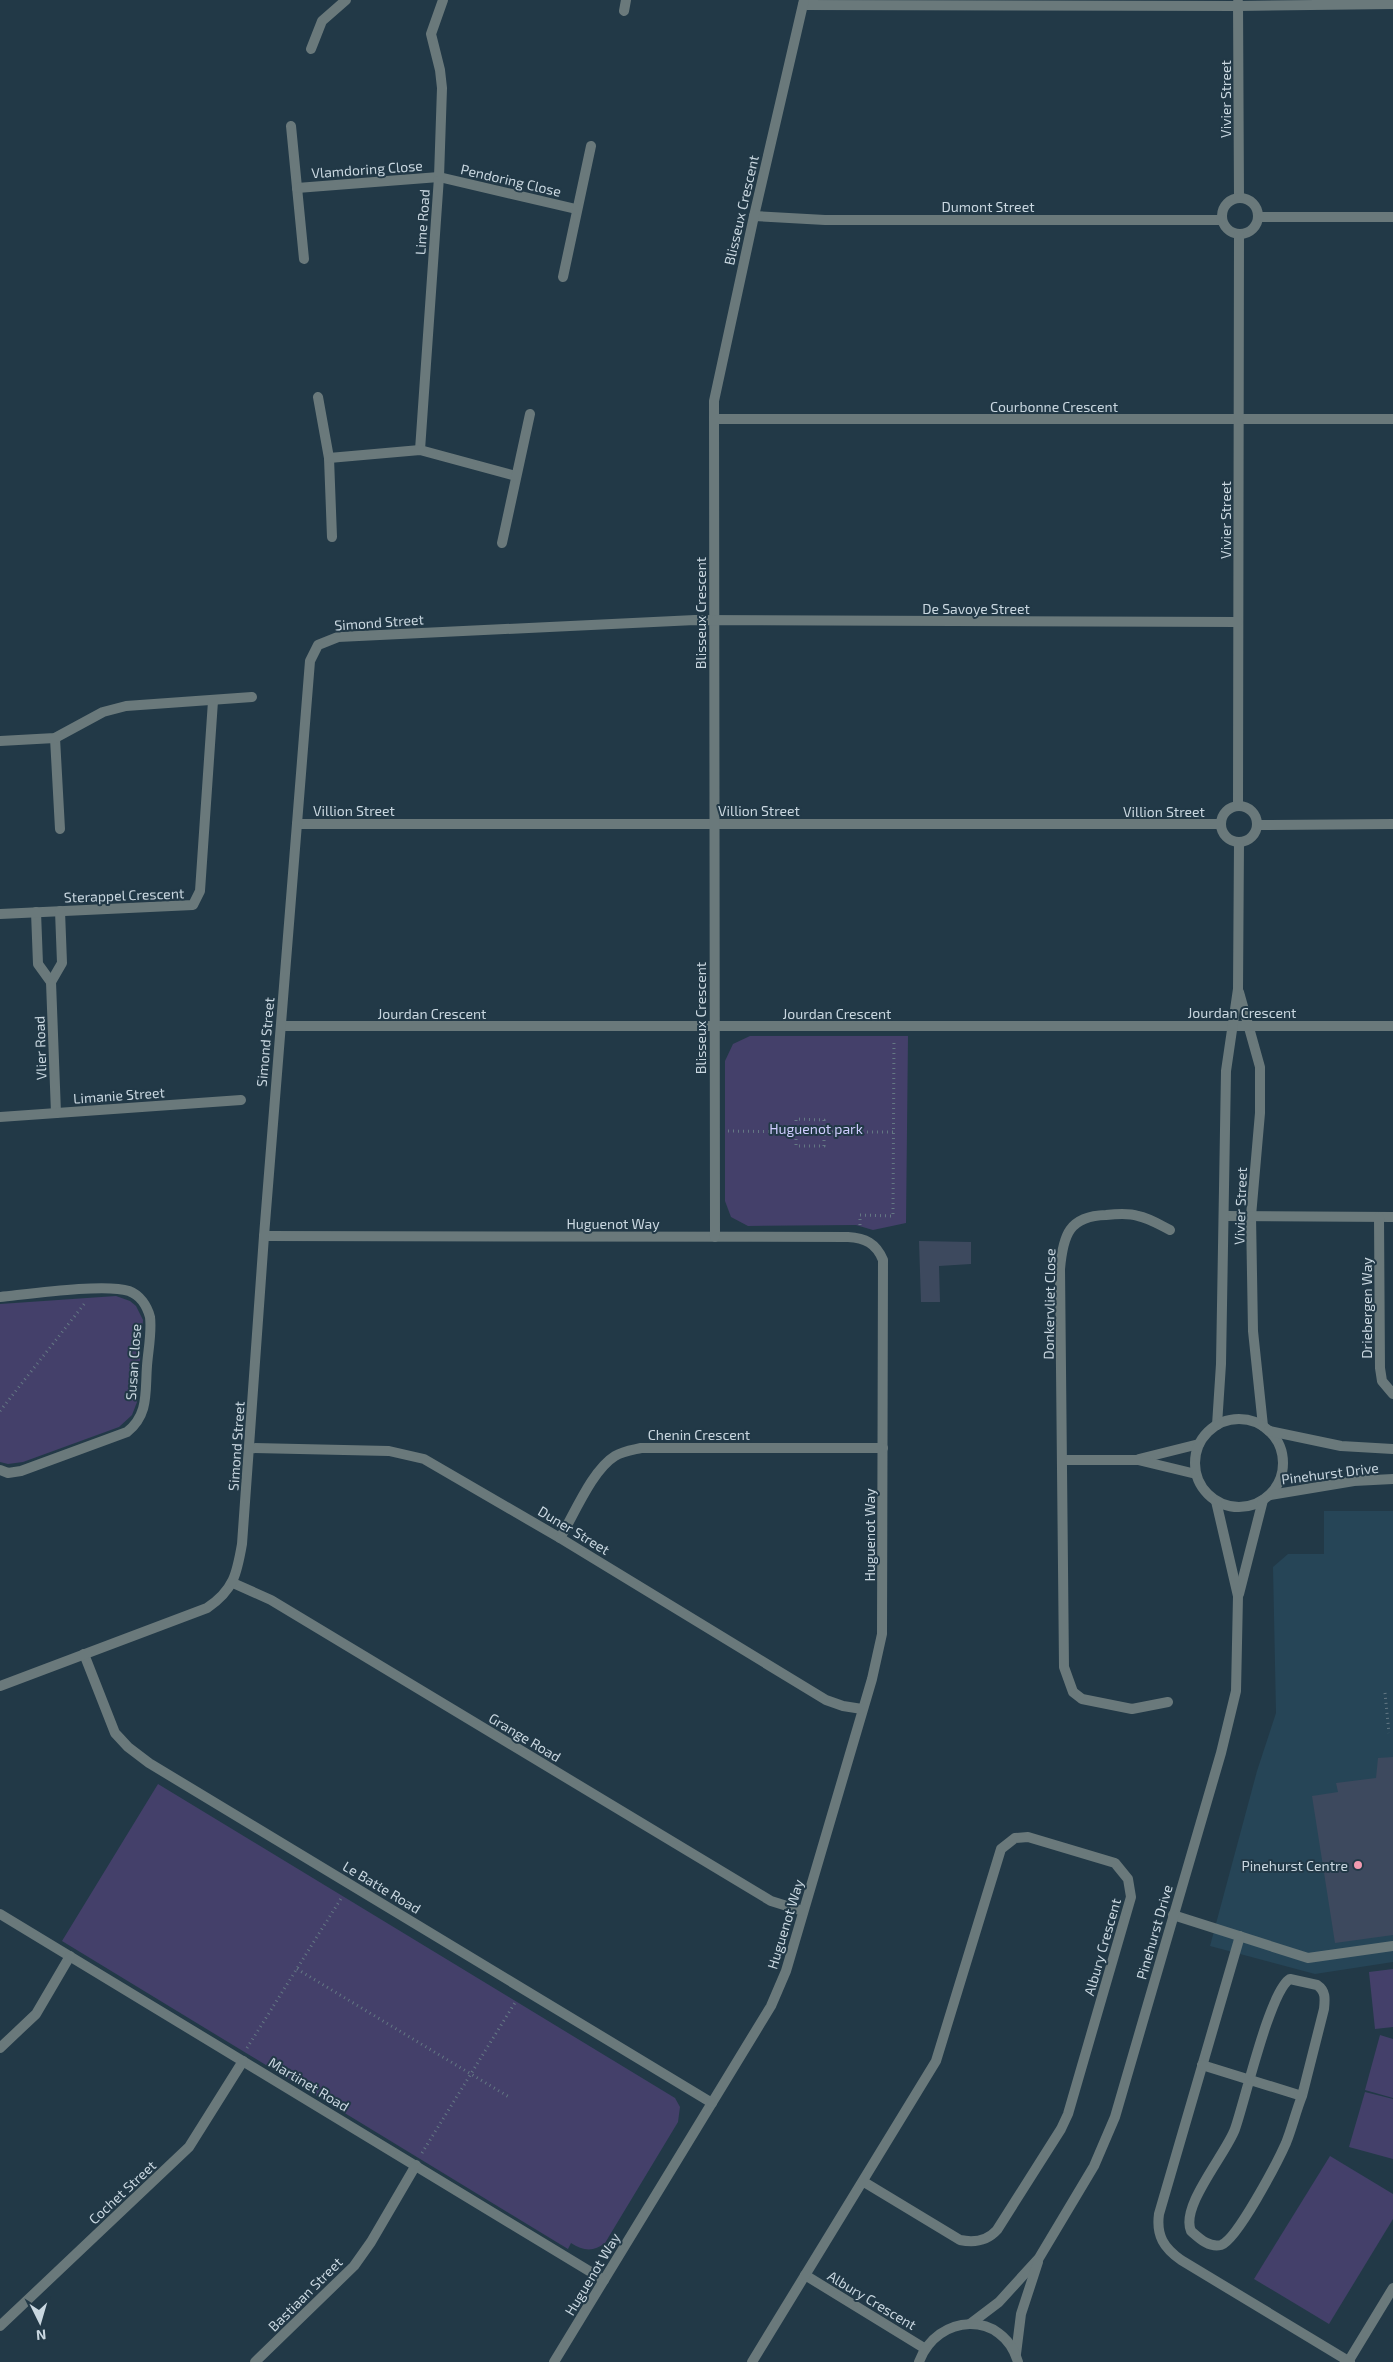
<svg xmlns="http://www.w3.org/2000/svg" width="1393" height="2362" viewBox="0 0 1393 2362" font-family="'Exo 2',sans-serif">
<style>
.built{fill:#264557}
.green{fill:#44406a}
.building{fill:#3d495e}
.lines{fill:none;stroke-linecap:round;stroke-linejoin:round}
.path{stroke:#647884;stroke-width:3;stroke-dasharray:1 4;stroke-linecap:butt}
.service{stroke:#6a797b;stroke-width:10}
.minor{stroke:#6a797b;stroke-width:10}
.tertiary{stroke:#6a797b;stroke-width:10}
.poi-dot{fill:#f29ab0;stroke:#223947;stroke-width:2}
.labels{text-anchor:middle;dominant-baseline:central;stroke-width:4;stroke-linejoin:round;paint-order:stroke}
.street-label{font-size:14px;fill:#c9d7e0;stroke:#223947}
.park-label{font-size:14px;fill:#ceccfd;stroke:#223947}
.poi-label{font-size:14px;fill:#c9d7e0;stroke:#223947;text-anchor:end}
</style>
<rect width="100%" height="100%" fill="#223947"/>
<path class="built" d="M1324,1511H1393V1962L1315,1974L1210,1946L1257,1771L1276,1713L1273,1567L1288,1554H1324Z"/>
<g class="green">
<path d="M750,1036H908L906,1223L873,1230L856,1225L748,1226L731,1217L725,1201V1061L733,1044Z"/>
<path d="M116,1296L130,1301L136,1306L143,1320L137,1402L132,1415L119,1427L23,1462L8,1464L0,1462V1304Z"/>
<path d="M158,1784L675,2098L680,2107L678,2122L605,2243C594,2252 583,2251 571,2243L568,2249L62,1941Z"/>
<path d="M1393,1969V2027L1375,2029L1369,1972Z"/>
<path d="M1380,2035L1393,2039V2098L1365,2090Z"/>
<path d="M1365,2092L1393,2099V2159L1349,2147Z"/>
<path d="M1330,2156L1393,2194V2219L1329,2324L1254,2279Z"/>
</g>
<g class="building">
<path d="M919,1241L971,1242V1264L939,1266L940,1302H921Z"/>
<path d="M1393,1757V1935L1335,1943L1312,1796L1338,1792L1336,1783L1376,1778L1378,1758Z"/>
</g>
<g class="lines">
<g class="path">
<path d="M728,1131L796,1132V1146H824V1132"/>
<path d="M796,1131V1119L824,1120V1132H893"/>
<path d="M860,1225V1215L893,1216L894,1039"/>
<path d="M0,1411L85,1303"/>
<path d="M1385,1693L1389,1733"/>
<path d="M297,1969L509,2097"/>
<path d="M247,2048L342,1897"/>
<path d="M422,2153L516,2001"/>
</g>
<g class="service">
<path d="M1173,1915L1308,1958L1393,1946"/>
<path d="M1240,1936L1159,2214C1156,2236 1164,2248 1181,2260L1350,2362"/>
<path d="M1202,2065L1302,2096C1296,2111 1292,2128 1286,2143C1278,2161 1237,2240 1221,2245C1209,2248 1199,2238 1191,2231C1180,2206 1226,2154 1235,2129C1245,2101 1270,1990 1290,1979L1317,1985C1326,1991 1325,1999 1324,2009L1302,2096"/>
<path d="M1348,2362L1393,2288"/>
</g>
<g class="minor">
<path d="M1238,2L1239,198"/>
<path d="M803,5L1238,6L1393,4"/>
<path d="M624,11L626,0"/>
<path d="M311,49L322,21L346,0"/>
<path d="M291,126L304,259"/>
<path d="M297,188L439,177L576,209"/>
<circle cx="1240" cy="216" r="18"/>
<path d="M754,216L825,220H1222"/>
<path d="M1258,217H1393"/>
<path d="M563,277L591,146"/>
<path d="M318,397L329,458L332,537"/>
<path d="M714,419H1393"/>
<path d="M420,450L439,177L442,88L440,70L431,34L443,0"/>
<path d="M329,458L420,450L516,476"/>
<path d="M502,543L530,414"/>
<path d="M55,738L60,829"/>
<path d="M0,741L55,738L103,712L126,706L252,697"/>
<circle cx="1239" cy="824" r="18"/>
<path d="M1238,806L1239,234"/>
<path d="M297,824H1221"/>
<path d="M1258,825L1393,824"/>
<path d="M36,912L38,964L51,982"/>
<path d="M0,914L193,905L200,891L213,701"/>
<path d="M1239,992L1260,1067V1113L1251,1216L1253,1331L1263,1426"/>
<path d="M281,1026H1393"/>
<path d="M56,1113L51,982L62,963L60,911"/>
<path d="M0,1117L241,1100"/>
<path d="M1224,1216L1393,1217"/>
<path d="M1379,1217L1380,1368L1382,1381L1393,1394"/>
<path d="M264,1236L848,1237C865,1238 876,1243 883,1260L882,1634L872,1679L786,1971L771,2006L554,2362"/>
<path d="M715,1237L714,401L754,216L804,0"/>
<path d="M0,1297C29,1294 105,1283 129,1291C140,1295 147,1306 150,1317C152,1332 148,1351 147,1366C145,1392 149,1415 127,1432L21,1471L8,1473L0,1470"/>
<path d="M1217,1425L1221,1364L1226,1071L1238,989L1239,843"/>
<path d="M249,1448L389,1451L424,1459L560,1538L826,1700L843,1706L862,1709"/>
<path d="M1139,1459L1199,1444"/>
<path d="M1062,1460H1138L1196,1474"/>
<path d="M560,1538C574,1515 592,1470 615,1456C623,1451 632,1450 641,1448H883"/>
<path d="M233,1583L271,1600L771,1901L803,1911"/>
<path d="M84,1654L115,1733L128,1747L149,1763L712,2103"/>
<path d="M0,1686L207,1608C234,1590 237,1573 242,1544L264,1236L310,661L318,645L338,637L695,620L1238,622"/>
<path d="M1168,1702L1132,1709L1082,1699L1073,1692L1064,1667L1060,1269C1063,1235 1069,1216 1106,1215C1116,1214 1129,1213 1138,1216C1149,1218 1160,1225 1170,1230"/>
<path d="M0,1914L604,2280"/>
<path d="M0,2048L36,2014L70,1956"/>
<path d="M805,2275L924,2348"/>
<path d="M0,2326L189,2147L243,2061"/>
<path d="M255,2362L354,2266L371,2242L416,2165"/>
<path d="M752,2362L936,2061L1001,1849L1015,1838L1028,1837L1115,1863L1128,1879L1131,1897L1068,2114L1061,2129L997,2230C987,2241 974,2243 960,2240L864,2182"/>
</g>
<g class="tertiary">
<circle cx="1239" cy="1463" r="44"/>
<path d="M1269,1431L1341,1446L1393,1449"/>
<path d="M1270,1495L1354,1481L1393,1479"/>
<path d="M1239,1594L1263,1500"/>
<path d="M970,2324L999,2302L1039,2258L1094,2166L1115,2117L1221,1753L1236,1691L1238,1596L1216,1501"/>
<path d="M1016,2354L1021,2314L1038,2262"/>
<path d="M919,2362C937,2313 1003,2310 1018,2362"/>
</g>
</g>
<circle class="poi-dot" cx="1358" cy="1865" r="5"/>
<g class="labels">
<g class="street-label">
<text transform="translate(1225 99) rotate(-90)">Vivier Street</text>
<text transform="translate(367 169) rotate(-4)">Vlamdoring Close</text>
<text transform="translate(511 180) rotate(13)">Pendoring Close</text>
<text x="988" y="206">Dumont Street</text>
<text transform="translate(741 210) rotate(-77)">Blisseux Crescent</text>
<text transform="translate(422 222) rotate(-86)">Lime Road</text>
<text x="1054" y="406">Courbonne Crescent</text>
<text transform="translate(1225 520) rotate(-90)">Vivier Street</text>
<text x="976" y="608">De Savoye Street</text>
<text transform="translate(700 613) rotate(-90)">Blisseux Crescent</text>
<text transform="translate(379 622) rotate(-4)">Simond Street</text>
<text x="354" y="810">Villion Street</text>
<text x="759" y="810">Villion Street</text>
<text x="1164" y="811">Villion Street</text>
<text transform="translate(124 895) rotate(-2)">Sterappel Crescent</text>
<text x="1242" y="1012">Jourdan Crescent</text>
<text x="432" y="1013">Jourdan Crescent</text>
<text x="837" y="1013">Jourdan Crescent</text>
<text transform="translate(700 1018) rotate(-90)">Blisseux Crescent</text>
<text transform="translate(265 1042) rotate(-85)">Simond Street</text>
<text transform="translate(40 1048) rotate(-92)">Vlier Road</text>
<text transform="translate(119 1095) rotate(-4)">Limanie Street</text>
<text transform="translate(1240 1206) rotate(-88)">Vivier Street</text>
<text x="613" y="1223">Huguenot Way</text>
<text transform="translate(1049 1304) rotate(-89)">Donkervliet Close</text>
<text transform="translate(1366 1308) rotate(-90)">Driebergen Way</text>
<text transform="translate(133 1362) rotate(-86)">Susan Close</text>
<text x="699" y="1434">Chenin Crescent</text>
<text transform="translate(236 1446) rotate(-86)">Simond Street</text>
<text transform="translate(1330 1473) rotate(-7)">Pinehurst Drive</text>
<text transform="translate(574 1530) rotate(31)">Duner Street</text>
<text transform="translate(869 1535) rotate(-90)">Huguenot Way</text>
<text transform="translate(525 1737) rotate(31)">Grange Road</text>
<text transform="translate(382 1887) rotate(31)">Le Batte Road</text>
<text transform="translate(785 1924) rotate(-73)">Huguenot Way</text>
<text transform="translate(1154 1932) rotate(-74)">Pinehurst Drive</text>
<text transform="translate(1102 1947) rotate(-74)">Albury Crescent</text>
<text transform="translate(309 2084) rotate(31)">Martinet Road</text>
<text transform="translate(122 2192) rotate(-43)">Cochet Street</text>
<text transform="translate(592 2274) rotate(-59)">Huguenot Way</text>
<text transform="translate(305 2294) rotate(-45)">Bastiaan Street</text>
<text transform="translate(872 2300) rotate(31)">Albury Crescent</text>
</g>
<g class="park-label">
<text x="816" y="1128">Huguenot park</text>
</g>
<g class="poi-label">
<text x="1348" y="1865">Pinehurst Centre</text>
</g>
</g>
<g transform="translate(40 2322) rotate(175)" stroke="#223947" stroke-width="4" paint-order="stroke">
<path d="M0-4L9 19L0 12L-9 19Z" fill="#c9d7e0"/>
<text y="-8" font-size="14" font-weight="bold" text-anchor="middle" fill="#c9d7e0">N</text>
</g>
</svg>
